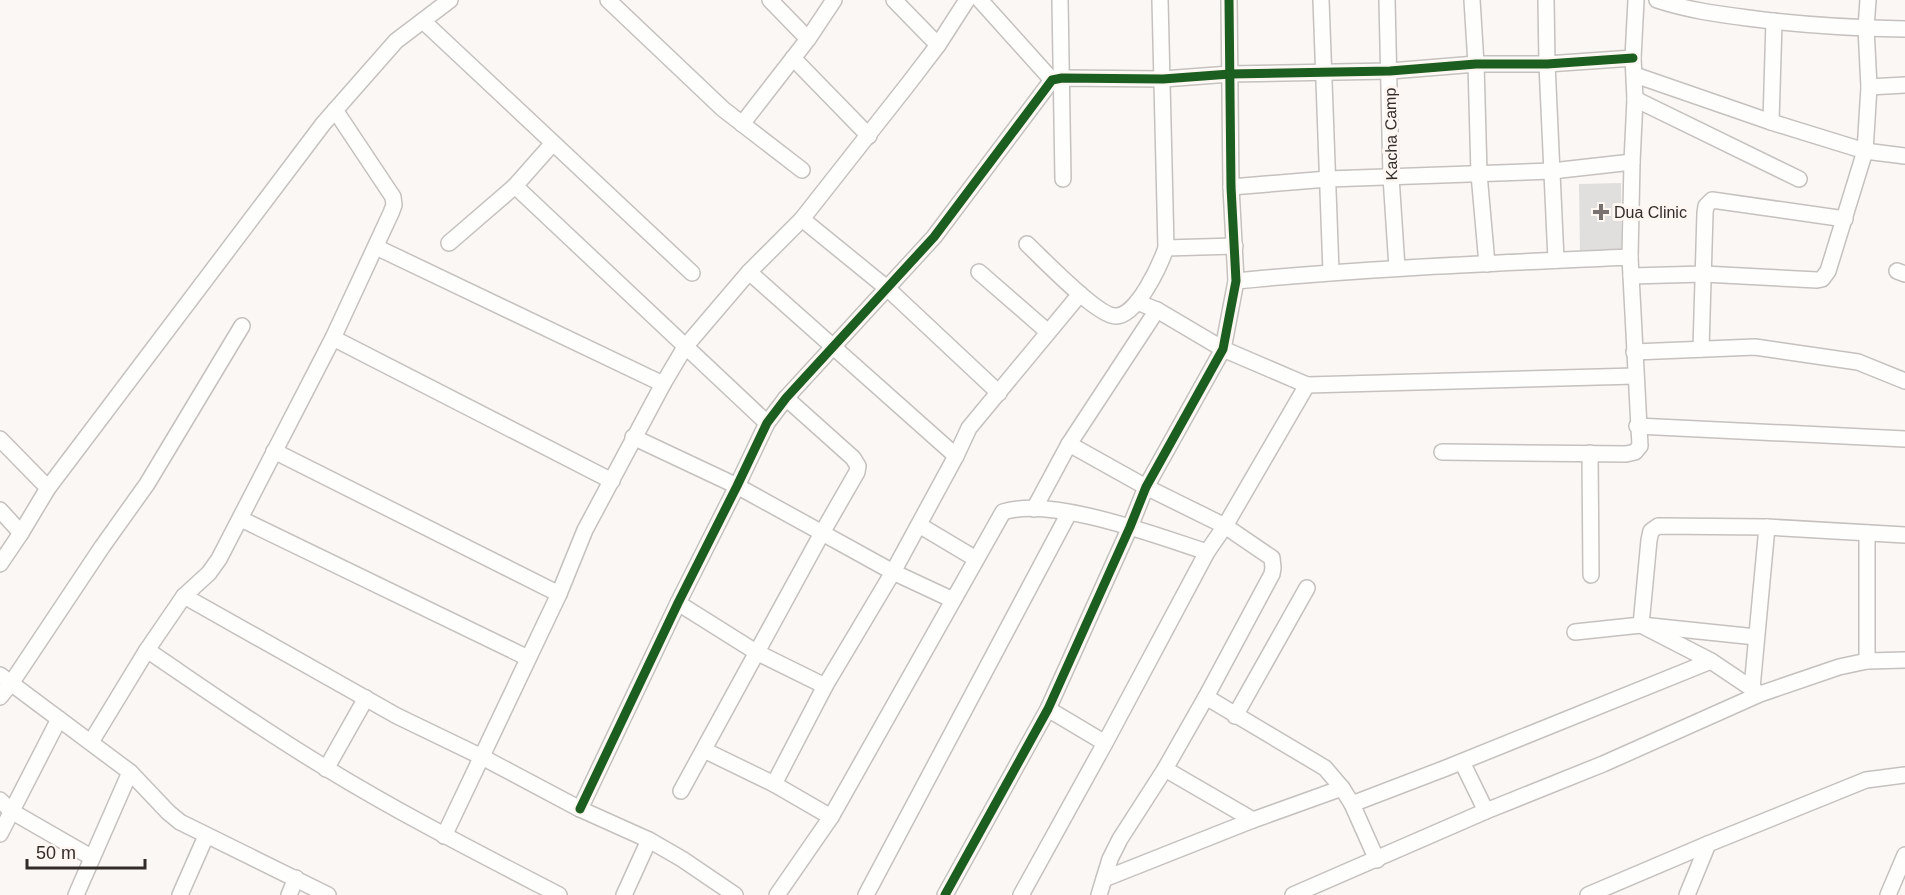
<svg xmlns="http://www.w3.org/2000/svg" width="1905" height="895" viewBox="0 0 1905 895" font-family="Helvetica,sans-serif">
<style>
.building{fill:#e1dede}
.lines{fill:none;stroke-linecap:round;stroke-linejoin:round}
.minor-casing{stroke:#c5c1be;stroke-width:18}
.minor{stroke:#fefefd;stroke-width:15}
.cycleway-casing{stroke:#fef6f1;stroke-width:13}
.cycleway{stroke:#1b5e20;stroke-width:9}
.poi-dot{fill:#787370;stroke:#fef6f1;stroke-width:2}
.labels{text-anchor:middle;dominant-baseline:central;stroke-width:6;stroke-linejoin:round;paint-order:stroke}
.street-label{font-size:16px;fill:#322c29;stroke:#fef6f1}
.poi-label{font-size:16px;fill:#322c29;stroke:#fef6f1;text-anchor:start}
</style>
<rect width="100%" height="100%" fill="#fbf7f4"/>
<path class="building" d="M1621,183L1622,254L1580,255L1579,184Z"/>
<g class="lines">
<g class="minor-casing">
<g id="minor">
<path d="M608,0L723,109L802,170"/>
<path d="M770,0L808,39"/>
<path d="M894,0L938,45"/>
<path d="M980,0L1052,80"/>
<path d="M1060,0L1063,179"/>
<path d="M1321,0L1331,272"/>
<path d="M1387,0L1391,177L1397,268"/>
<path d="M1472,0L1476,64L1479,174L1487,264"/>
<path d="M1546,0L1547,64L1556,260"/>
<path d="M1657,0C1687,10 1717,14 1748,18C1800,25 1852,28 1905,29"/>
<path d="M423,21L692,273"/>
<path d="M793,58L869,136"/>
<path d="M1635,75L1771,122L1865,151L1905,156"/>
<path d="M1869,87L1905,85"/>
<path d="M1635,99L1799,179"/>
<path d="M1771,122L1774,21"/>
<path d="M742,124L808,39L834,0"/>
<path d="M553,143L515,186L767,423"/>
<path d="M1231,187L1328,179L1552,171L1632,162"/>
<path d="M802,219L888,289L999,393"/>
<path d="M449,243L515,186"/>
<path d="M1027,244C1042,258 1098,317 1116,316C1137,316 1160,265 1166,248L1160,0"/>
<path d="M376,247L663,384"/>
<path d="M1166,248L1235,246"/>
<path d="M1897,271L1905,274"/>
<path d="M749,272L956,456"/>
<path d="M979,272L1048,332"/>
<path d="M1631,276L1704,274L1817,280L1822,279L1828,271L1865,151L1869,87L1866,28L1868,0"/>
<path d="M1236,281C1367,268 1499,263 1630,257"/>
<path d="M1137,302L1157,310L1223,349L1307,385L1635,376"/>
<path d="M333,338L612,481"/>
<path d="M1701,349L1705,213L1706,206L1712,200L1845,219"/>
<path d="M1634,352L1755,347L1858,362L1905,381"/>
<path d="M1637,426L1905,439"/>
<path d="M633,437L737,486L893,572L953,600"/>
<path d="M0,439L48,488"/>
<path d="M1069,444L1146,487L1225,526L1272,558L1273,568L1272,574L1206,697L1165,769L1120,839L1110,859L1099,895"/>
<path d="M274,451L559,594"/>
<path d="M1442,452L1626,454L1635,452L1640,446L1630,257L1632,162L1635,99L1633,58L1636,0"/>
<path d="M1590,453L1591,575"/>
<path d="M1034,509L1069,444L1157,310"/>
<path d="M0,510L21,533"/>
<path d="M241,519L528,658"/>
<path d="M919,525L976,559"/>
<path d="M0,564L21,533L48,488L323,124L396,41L450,0"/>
<path d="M184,596L397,716L482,757L580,809L649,840L682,859L735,895"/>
<path d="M678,603L756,652L825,686"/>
<path d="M1575,632L1641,625L1756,637"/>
<path d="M147,650C206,690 264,731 326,768C401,814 480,854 559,895"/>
<path d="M1867,661V533"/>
<path d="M0,675L130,772L168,812L180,822L328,895"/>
<path d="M1752,688L1767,527"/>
<path d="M1760,694L1711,661L1641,625L1649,540L1651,531L1658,526L1767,527L1905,535"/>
<path d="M0,697L12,682L102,547L147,484L242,326"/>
<path d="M1206,697L1325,768L1342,788L1352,804L1377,860"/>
<path d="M1048,709L1105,743"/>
<path d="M1235,716L1307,588"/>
<path d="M91,742L147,650L184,596L209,573L219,559L333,338L391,213L394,205L393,197L335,110"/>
<path d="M704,750L774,784L831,817"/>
<path d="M1462,762L1486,811"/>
<path d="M326,769L366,698"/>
<path d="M1165,769L1253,820"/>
<path d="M774,784L825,686L893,572L956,456L969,428L1080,294"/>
<path d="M681,791L822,533L857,472L858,466L853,458L786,398"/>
<path d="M0,800L11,811L91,857"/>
<path d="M1352,804L1446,768L1711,661"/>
<path d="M580,809L678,603L737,486L767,423L786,398L934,237L1052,80L1062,78L1163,79L1230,74L1390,71L1476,64H1547L1633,58"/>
<path d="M0,834L59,719"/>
<path d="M444,836L559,594L585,530L663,384L685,347L749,272L802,219L909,83L938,45L967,0"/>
<path d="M1104,879L1253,820L1342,788"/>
<path d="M76,895L130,772"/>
<path d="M180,895L206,836"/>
<path d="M289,895L296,878"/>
<path d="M624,895L649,840"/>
<path d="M777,895L831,817L1003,512C1052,496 1157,536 1207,552"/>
<path d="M866,895L1069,513"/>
<path d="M945,895L1048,709L1130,527L1146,487L1223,349L1236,281L1231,187L1229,0"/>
<path d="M1021,895L1105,743L1207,552L1225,526L1307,385"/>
<path d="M1293,895L1486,811L1603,764L1760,694L1839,667L1867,661L1905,660"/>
<path d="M1588,895L1708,844L1866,780L1905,775"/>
<path d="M1687,895L1708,844"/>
<path d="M1888,895L1905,855"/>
</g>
</g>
<use href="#minor" class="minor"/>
<g class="cycleway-casing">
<g id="cycleway">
<path d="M580,809L678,603L737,486L767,423L786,398L934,237L1052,80L1062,78L1163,79L1230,74L1390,71L1476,64H1547L1633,58"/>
<path d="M945,895L1048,709L1130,527L1146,487L1223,349L1236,281L1231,187L1229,0"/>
</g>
</g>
<use href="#cycleway" class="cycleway"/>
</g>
<path class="poi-dot" d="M1598 203h6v6h6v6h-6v6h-6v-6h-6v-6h6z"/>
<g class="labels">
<g class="street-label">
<text transform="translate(1391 134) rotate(-91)">Kacha Camp</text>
</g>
<g class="poi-label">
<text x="1614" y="212">Dua Clinic</text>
</g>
</g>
<path d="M27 859v9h118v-9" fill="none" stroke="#322c29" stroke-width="3"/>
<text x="36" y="859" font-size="18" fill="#322c29" stroke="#fef6f1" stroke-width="4.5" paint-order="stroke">50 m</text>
</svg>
